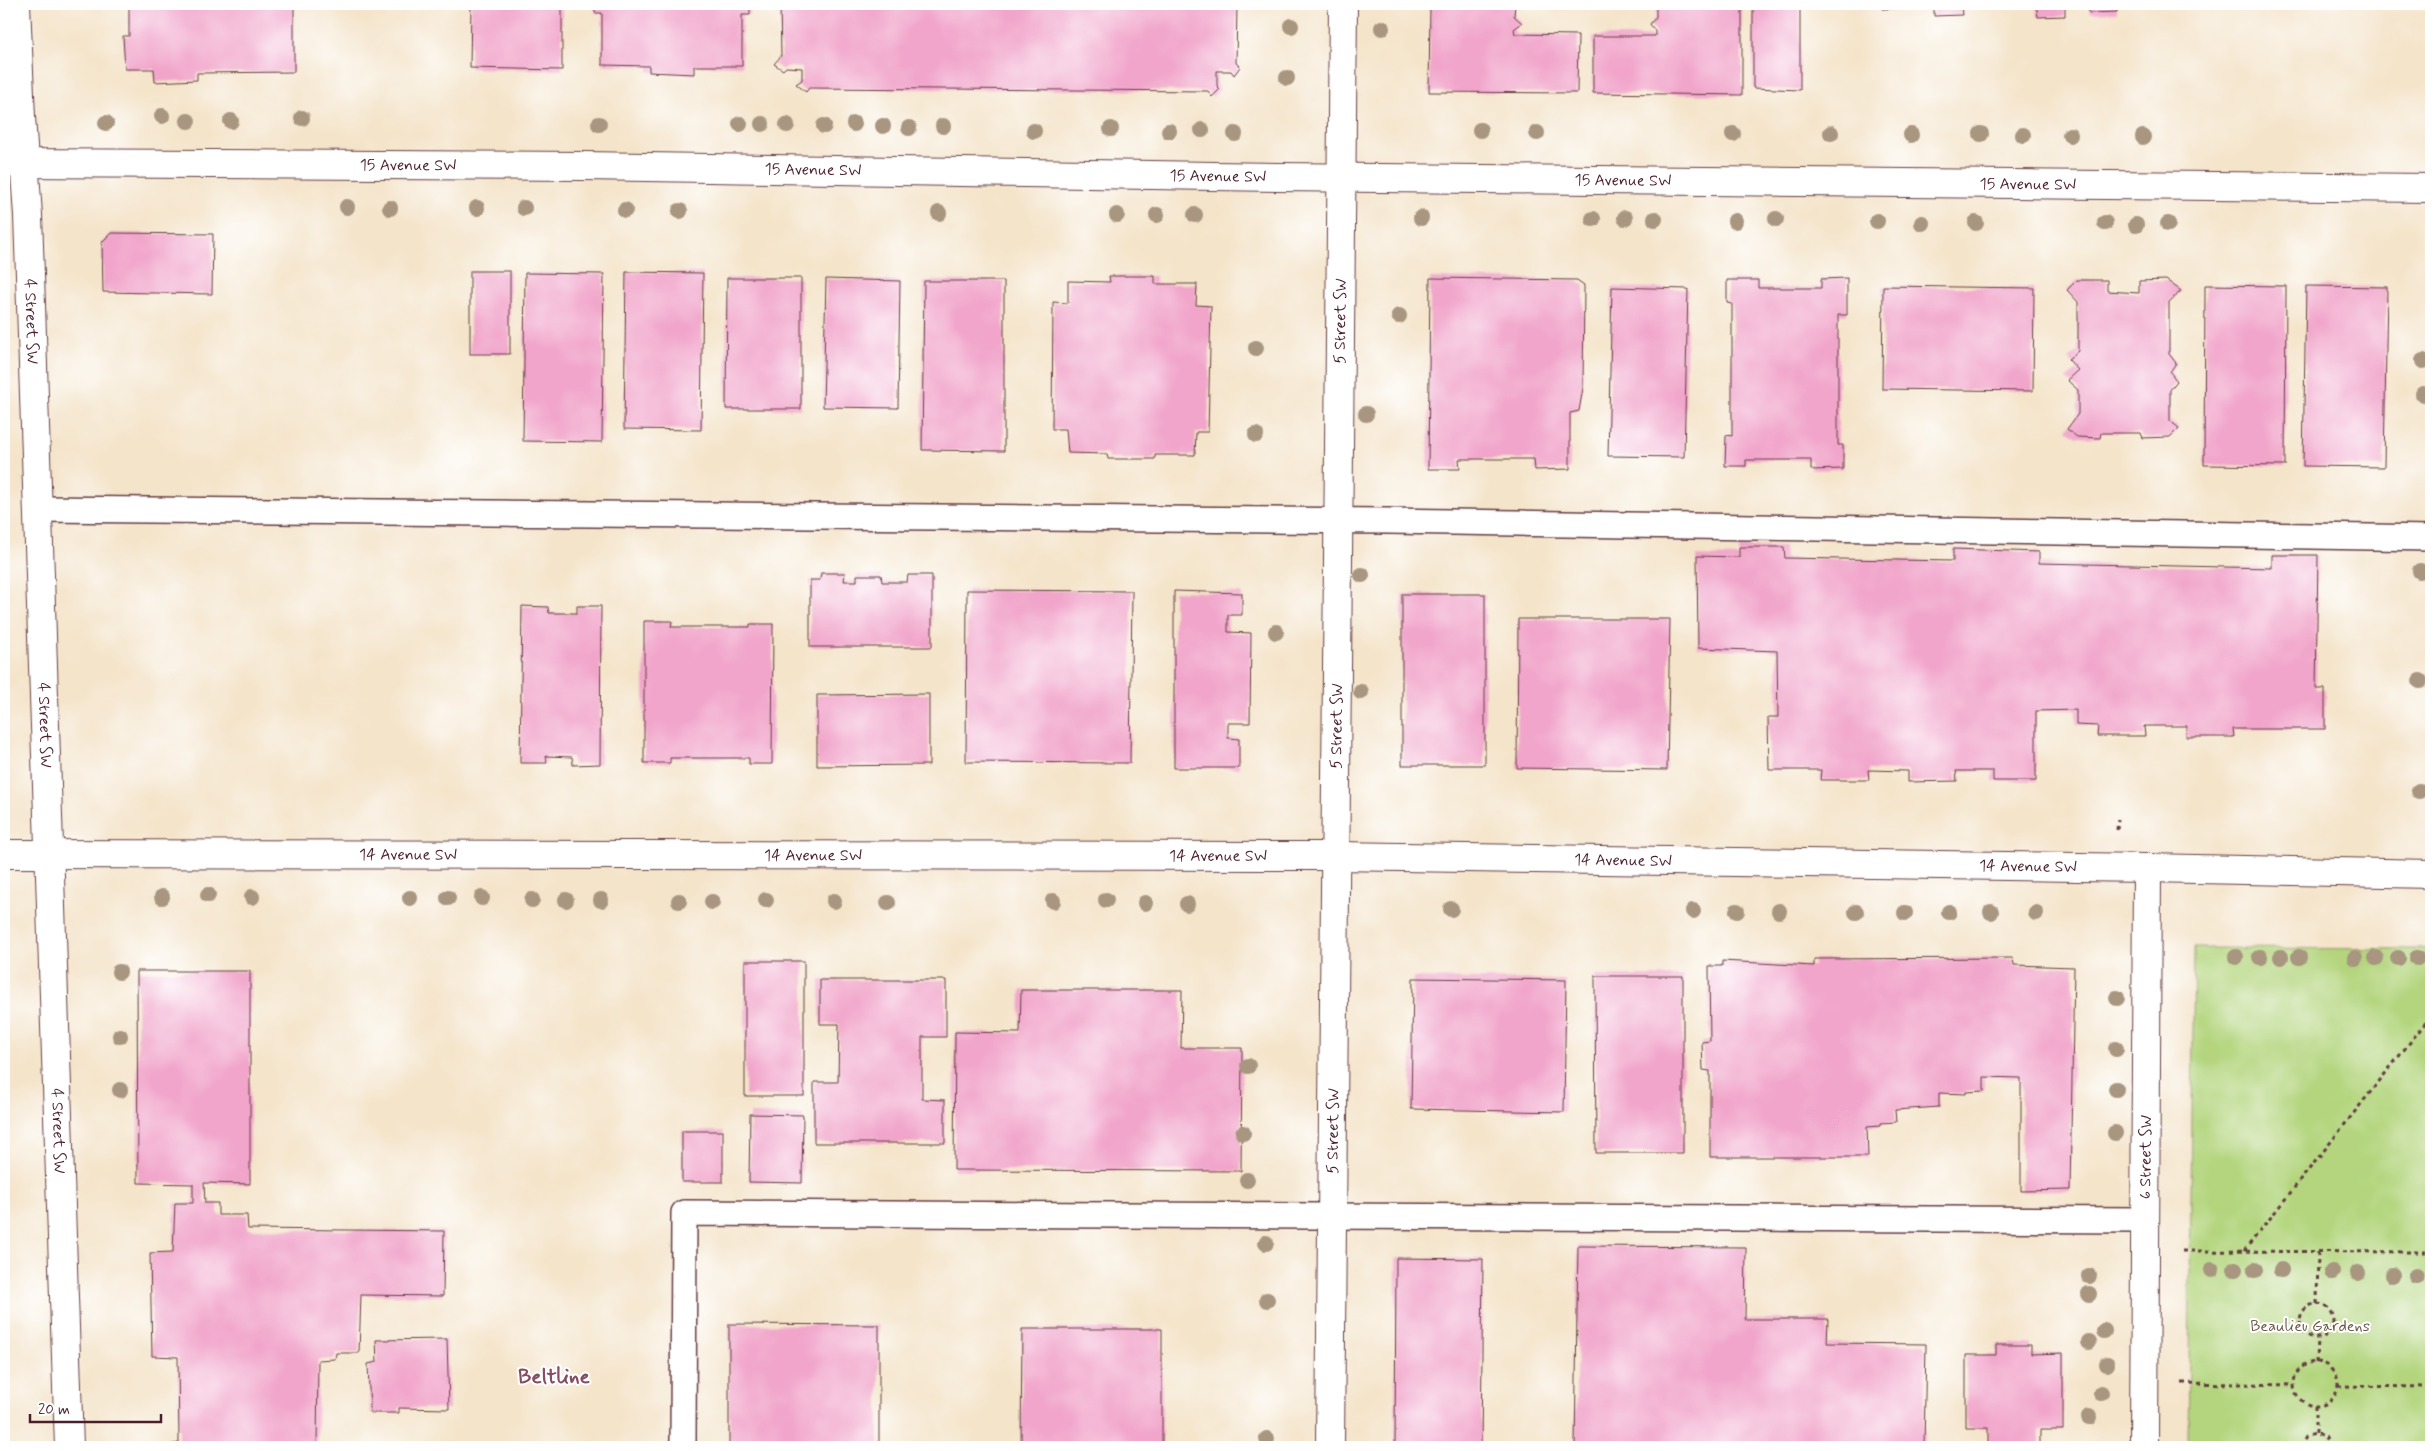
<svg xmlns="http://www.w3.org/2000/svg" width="2435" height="1451" viewBox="0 0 2435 1451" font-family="Mynerve,sans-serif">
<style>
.green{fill:#b4d57e;stroke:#7f7a54}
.building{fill:#f1a5ca}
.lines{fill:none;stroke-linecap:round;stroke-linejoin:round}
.service-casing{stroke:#643d43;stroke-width:28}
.minor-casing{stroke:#643d43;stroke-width:30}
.tertiary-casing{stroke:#643d43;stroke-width:30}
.secondary-casing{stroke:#643d43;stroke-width:30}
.path{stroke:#643d43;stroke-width:3;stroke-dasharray:4 4;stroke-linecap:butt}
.service{stroke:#fff;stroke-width:25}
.minor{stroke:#fff;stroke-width:28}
.tertiary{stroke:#fff;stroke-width:28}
.secondary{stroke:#fff;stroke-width:28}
.tree{fill:#a89680}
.labels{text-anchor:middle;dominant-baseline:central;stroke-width:4;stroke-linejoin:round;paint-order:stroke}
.street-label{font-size:16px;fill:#4a1f2b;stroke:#fff}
.park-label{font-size:16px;fill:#6a5644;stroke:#fff}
.district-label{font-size:21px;font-weight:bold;fill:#844e63;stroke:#fff}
</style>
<rect width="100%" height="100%" fill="#fff"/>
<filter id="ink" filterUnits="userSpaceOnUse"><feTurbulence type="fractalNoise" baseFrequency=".02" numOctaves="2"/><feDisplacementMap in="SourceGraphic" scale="10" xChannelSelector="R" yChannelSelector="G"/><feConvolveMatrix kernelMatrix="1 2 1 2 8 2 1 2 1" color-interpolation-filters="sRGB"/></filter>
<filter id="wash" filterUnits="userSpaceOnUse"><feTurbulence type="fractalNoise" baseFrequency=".0096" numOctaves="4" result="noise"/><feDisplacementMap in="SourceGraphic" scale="20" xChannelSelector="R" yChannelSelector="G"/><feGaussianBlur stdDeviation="1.12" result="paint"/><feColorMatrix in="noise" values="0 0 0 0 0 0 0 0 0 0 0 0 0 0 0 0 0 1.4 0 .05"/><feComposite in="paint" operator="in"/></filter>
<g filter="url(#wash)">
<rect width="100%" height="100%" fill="#f4e4ca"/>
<path class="green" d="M2194,948L2431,949V1447H2188Z"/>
<g id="blocks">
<g class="building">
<path d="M129,4H294V72L197,73V80L155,82L154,69H125L123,36H129Z"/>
<path d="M471,4H562V70L470,68Z"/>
<path d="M595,4H750V15H742V66H694V74L649,72V66L602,65V13H595Z"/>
<path d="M780,4H1237L1236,63L1240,67L1234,75L1231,71H1217V86L1220,89L1212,97L1208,91L809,88L806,92L796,84L802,80V68L786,67L783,70L774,64L781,56Z"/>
<path d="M1430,4H1515L1514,16L1522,23L1514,29L1515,34L1578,35L1577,93L1429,92Z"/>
<path d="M1656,4H1742V95L1593,93V36H1655V31L1650,24L1656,17Z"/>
<path d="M1753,4H1800V90L1753,88Z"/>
<path d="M1882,4H1909V8L1882,9Z"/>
<path d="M1934,4H1961L1962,15L1934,16Z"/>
<path d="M2036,4H2079V6H2065V16L2038,17Z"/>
<path d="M2089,4H2117V12L2089,13Z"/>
<path d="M111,233L213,234L212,294L103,292L102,242Z"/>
<rect x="470" y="271" width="40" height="83"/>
<path d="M626,272L703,273L701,430L624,429Z"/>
<path d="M525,273L604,274L602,442L523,441Z"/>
<path d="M1109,276H1155V284H1197L1196,305L1211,306L1208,432H1196L1195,455H1155V459H1108L1107,454L1068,453L1066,429H1052L1053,302L1068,303V281L1110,282Z"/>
<path d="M727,278H801V409H726Z"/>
<path d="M1430,278L1577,280L1584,285L1583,388L1579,411L1570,413V469L1535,470L1534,459H1459L1460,469H1428Z"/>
<path d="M1847,278V315H1838V445H1843V469L1811,470V460H1746V466H1725L1726,435L1732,436V304L1727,303V280H1758V288H1821V279Z"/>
<path d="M826,279L900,281L898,408L823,407Z"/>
<path d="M2077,280H2107V291L2139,293V281L2166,280L2181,291L2169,302V354L2176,363L2170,372L2177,381L2170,390V421L2179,428L2170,437L2142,438L2140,433H2101L2100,438L2077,437L2067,429L2078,414V390L2067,380L2078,370L2068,359L2078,351V302L2067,290Z"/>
<path d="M924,281H1004V451L922,450Z"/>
<path d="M2205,285L2286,286L2285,466L2204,465Z"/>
<path d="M1883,286L2034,288L2033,391L1882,389Z"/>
<path d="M2306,286L2387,287L2384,467L2303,466Z"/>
<path d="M1612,287L1688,289L1684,457L1608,456Z"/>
<path d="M1739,547H1784L1785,558L1953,561V549L2039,552V563L2272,568V555H2318L2316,689H2325V729H2233L2234,737H2186L2187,726H2144L2145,736H2097L2098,726L2076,725V710L2036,711V781H1993V771H1956L1957,781L1908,782V771L1868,770L1869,780H1820L1821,770H1769L1768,717H1778L1777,651L1698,648L1697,556L1739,557Z"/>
<path d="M821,573H845L844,581H857V575H881L882,582H907L908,575H932V647H810V580H820Z"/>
<path d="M967,590L1132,591L1130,763L966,762Z"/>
<path d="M1174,591L1242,593V615H1228V632L1251,633L1250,723H1228V738L1239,739V768H1174Z"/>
<rect x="1402" y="594" width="83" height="171"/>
<path d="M522,606L548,607L549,613H577V606H601L600,764L573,765L572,757L546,756L547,763H520Z"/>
<path d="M1518,619H1670L1667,770L1517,768Z"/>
<path d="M644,621H672L671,627H750V624H773L772,764H749V758H670V763H644Z"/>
<path d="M929,694V765L817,766V695Z"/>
<path d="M2013,958L2014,965L2074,967L2070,1190L2021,1191V1078L1984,1077V1091L1966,1092V1094L1939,1093V1107L1895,1110L1896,1122L1880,1123V1126L1867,1127L1868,1157H1710V1071L1703,1070L1702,1042L1710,1041L1709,966H1722V961L1814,966V959Z"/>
<rect x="745" y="961" width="59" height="135"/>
<path d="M137,971H250V1184L204,1183L205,1203H218V1215H247L248,1229L444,1231L443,1296L361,1295L359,1353H336L335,1359L318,1360L317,1447H167V1445L179,1443L178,1357L152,1356L150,1253L173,1252L175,1203H193V1184L138,1183Z"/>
<path d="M1595,976H1683V1153H1596Z"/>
<path d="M1413,978L1566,980L1564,1112L1411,1109Z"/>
<path d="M820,980H946V1037H922V1099L945,1100V1143H814V1082H838L839,1024H820Z"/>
<path d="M1021,990H1182L1181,1048H1242L1241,1171L954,1170L955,1032L1020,1033Z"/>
<path d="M750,1114L803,1115L802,1183L749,1182Z"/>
<rect x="682" y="1131" width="41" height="51"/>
<path d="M1578,1246L1746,1247L1745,1319H1828L1827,1343L1926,1344L1924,1447H1575Z"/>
<path d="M1396,1258L1483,1259L1481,1447H1395Z"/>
<path d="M729,1324L879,1325V1447H729Z"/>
<path d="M1022,1329H1162V1447H1021Z"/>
<path d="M447,1339L449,1409L399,1408V1413H370L368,1364L377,1362L376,1340Z"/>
<path d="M1996,1345H2031V1354L2063,1353V1430H2040V1447H1988V1428H1966V1355H1996Z"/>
</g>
</g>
</g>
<g filter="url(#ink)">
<use href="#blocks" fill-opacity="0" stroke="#643d43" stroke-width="1"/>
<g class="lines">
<g class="service-casing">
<g id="service">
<path d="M38,509L1387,521L2431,538"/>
<path d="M683,1447L684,1213L2145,1220"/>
</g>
</g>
<g class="minor-casing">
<g id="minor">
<path id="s1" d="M4,163L584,166L1277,177L2431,188"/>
<path id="s2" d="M4,854L1335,856L2147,868L2431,874"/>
<path id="s3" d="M2144,1447L2147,868"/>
</g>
</g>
<g class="tertiary-casing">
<g id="tertiary">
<path id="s4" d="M1330,1447L1343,4"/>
</g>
</g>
<g class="secondary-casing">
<g id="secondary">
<path id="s5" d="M16,4L21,117L28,215L69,1447"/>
</g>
</g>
<g class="path">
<path d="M2117,830L2118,820"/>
<path d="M2182,1251L2431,1252"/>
<path d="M2244,1251L2431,1016"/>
<path d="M2317,1304L2318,1251"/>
<circle cx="2317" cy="1321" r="17"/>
<circle cx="2316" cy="1384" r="22"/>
<path d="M2316,1363L2317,1337"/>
<path d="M2182,1383L2294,1385"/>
<path d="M2338,1386L2431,1387"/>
<path d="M2315,1434V1406"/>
<path d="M2299,1447L2305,1437C2317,1431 2327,1435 2331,1447"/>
</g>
<use href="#service" class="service"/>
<use href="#minor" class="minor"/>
<use href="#tertiary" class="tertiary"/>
<use href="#secondary" class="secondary"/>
</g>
<g class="tree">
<circle cx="1291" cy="26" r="8"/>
<circle cx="1382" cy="28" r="8"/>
<circle cx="1287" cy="78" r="8"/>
<circle cx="162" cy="116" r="8"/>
<circle cx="302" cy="118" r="8"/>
<circle cx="188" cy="121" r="8"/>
<circle cx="231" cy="121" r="8"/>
<circle cx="106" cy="123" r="8"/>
<circle cx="599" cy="124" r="8"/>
<circle cx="740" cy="124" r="8"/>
<circle cx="762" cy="124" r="8"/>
<circle cx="854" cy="124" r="8"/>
<circle cx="787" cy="125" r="8"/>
<circle cx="824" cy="126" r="8"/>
<circle cx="883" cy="126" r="8"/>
<circle cx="943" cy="126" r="8"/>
<circle cx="909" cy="128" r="8"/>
<circle cx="1111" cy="129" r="8"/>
<circle cx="1202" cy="130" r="8"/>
<circle cx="1480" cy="130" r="8"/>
<circle cx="1034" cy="131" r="8"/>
<circle cx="1169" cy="131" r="8"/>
<circle cx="1537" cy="133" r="8"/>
<circle cx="1831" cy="133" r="8"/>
<circle cx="1235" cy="134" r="8"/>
<circle cx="1733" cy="134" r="8"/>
<circle cx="1981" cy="134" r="8"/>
<circle cx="1911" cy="135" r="8"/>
<circle cx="2023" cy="135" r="8"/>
<circle cx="2070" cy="135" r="8"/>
<circle cx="2143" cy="137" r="8"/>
<circle cx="347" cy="207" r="8"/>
<circle cx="390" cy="208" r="8"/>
<circle cx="477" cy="208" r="8"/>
<circle cx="524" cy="208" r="8"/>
<circle cx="625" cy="210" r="8"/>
<circle cx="680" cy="211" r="8"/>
<circle cx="939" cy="213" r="8"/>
<circle cx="1117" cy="215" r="8"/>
<circle cx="1157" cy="215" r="8"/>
<circle cx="1195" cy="215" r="8"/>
<circle cx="1421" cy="218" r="8"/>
<circle cx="1625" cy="218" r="8"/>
<circle cx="1593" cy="219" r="8"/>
<circle cx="1655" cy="219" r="8"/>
<circle cx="1776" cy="219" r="8"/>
<circle cx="1735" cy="221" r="8"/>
<circle cx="1877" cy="221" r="8"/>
<circle cx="1922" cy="223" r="8"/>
<circle cx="1976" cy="223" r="8"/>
<circle cx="2105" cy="223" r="8"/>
<circle cx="2168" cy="224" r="8"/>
<circle cx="2136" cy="225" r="8"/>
<circle cx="1399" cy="316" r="8"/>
<circle cx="1256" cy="348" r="8"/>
<circle cx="2423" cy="361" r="8"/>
<circle cx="2423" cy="394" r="8"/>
<circle cx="1366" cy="414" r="8"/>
<circle cx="1256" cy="435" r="8"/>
<circle cx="2420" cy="571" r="8"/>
<circle cx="1362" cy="575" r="8"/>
<circle cx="1276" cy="632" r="8"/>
<circle cx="2420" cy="681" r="8"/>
<circle cx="1361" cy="692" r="8"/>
<circle cx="2419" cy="791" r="8"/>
<circle cx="208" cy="895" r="8"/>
<circle cx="162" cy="897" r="8"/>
<circle cx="252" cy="897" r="8"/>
<circle cx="410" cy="898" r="8"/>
<circle cx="448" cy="898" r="8"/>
<circle cx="482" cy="898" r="8"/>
<circle cx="532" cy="900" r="8"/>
<circle cx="566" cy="900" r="8"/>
<circle cx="601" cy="900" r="8"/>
<circle cx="766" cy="900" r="8"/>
<circle cx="1106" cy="900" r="8"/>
<circle cx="679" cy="901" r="8"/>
<circle cx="834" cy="901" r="8"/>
<circle cx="1053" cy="901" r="8"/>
<circle cx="712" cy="902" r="8"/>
<circle cx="888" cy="903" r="8"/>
<circle cx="1145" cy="903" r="8"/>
<circle cx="1187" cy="904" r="8"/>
<circle cx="1451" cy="909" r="8"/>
<circle cx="1693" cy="911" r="8"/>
<circle cx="1737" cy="911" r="8"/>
<circle cx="1779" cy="911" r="8"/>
<circle cx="1856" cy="912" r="8"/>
<circle cx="1949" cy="912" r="8"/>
<circle cx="1991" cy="912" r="8"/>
<circle cx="1905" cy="913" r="8"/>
<circle cx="2036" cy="913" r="8"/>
<circle cx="2236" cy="957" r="8"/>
<circle cx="2260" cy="957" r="8"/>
<circle cx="2281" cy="957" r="8"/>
<circle cx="2299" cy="957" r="8"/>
<circle cx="2355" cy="958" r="8"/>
<circle cx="2376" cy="958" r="8"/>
<circle cx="2398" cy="958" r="8"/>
<circle cx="2417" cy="958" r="8"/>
<circle cx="119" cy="972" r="8"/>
<circle cx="2117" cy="998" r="8"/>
<circle cx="120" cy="1036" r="8"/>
<circle cx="2116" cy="1049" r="8"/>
<circle cx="1248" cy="1066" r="8"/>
<circle cx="2116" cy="1089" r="8"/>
<circle cx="120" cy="1090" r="8"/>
<circle cx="1243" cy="1133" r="8"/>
<circle cx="2115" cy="1133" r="8"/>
<circle cx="1247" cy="1180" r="8"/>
<circle cx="1266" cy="1243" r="8"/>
<circle cx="2235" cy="1269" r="8"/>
<circle cx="2212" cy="1270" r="8"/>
<circle cx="2255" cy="1270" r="8"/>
<circle cx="2281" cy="1270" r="8"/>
<circle cx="2332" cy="1272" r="8"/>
<circle cx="2358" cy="1273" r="8"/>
<circle cx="2392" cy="1275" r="8"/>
<circle cx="2089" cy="1276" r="8"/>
<circle cx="2416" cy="1276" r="8"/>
<circle cx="2089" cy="1294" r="8"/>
<circle cx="1267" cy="1300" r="8"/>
<circle cx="2104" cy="1331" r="8"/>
<circle cx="2089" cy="1342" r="8"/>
<circle cx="2107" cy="1364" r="8"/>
<circle cx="2101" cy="1393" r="8"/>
<circle cx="2089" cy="1417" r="8"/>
<circle cx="1267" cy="1439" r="8"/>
</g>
</g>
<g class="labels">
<g class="street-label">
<text stroke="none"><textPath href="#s1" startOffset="404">15 Avenue SW</textPath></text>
<text stroke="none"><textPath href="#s1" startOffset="809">15 Avenue SW</textPath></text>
<text stroke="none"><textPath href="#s1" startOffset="1214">15 Avenue SW</textPath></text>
<text stroke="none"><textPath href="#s1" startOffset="1619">15 Avenue SW</textPath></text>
<text stroke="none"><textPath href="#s1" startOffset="2024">15 Avenue SW</textPath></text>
<text stroke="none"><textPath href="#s5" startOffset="318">4 Street SW</textPath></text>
<text stroke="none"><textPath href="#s4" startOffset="1126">5 Street SW</textPath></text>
<text stroke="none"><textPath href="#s5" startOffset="722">4 Street SW</textPath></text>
<text stroke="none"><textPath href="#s4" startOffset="721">5 Street SW</textPath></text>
<text stroke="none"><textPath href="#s2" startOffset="404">14 Avenue SW</textPath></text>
<text stroke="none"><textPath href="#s2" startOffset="809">14 Avenue SW</textPath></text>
<text stroke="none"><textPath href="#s2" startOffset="1214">14 Avenue SW</textPath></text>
<text stroke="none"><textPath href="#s2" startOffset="1619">14 Avenue SW</textPath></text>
<text stroke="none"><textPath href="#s2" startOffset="2024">14 Avenue SW</textPath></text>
<text stroke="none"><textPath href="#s5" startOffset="1128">4 Street SW</textPath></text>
<text stroke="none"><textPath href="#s4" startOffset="316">5 Street SW</textPath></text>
<text stroke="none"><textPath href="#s3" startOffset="290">6 Street SW</textPath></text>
</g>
<g class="park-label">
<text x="2310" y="1326">Beaulieu Gardens</text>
</g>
<g class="district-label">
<text x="554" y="1377">Beltline</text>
</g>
</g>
<rect width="2435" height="1451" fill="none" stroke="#fff" stroke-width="20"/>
<path d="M30 1414v8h131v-8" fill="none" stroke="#4a1f2b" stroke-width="2.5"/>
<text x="38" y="1414" font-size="15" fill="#4a1f2b" stroke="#ffffff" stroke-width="4" paint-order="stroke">20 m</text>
</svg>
